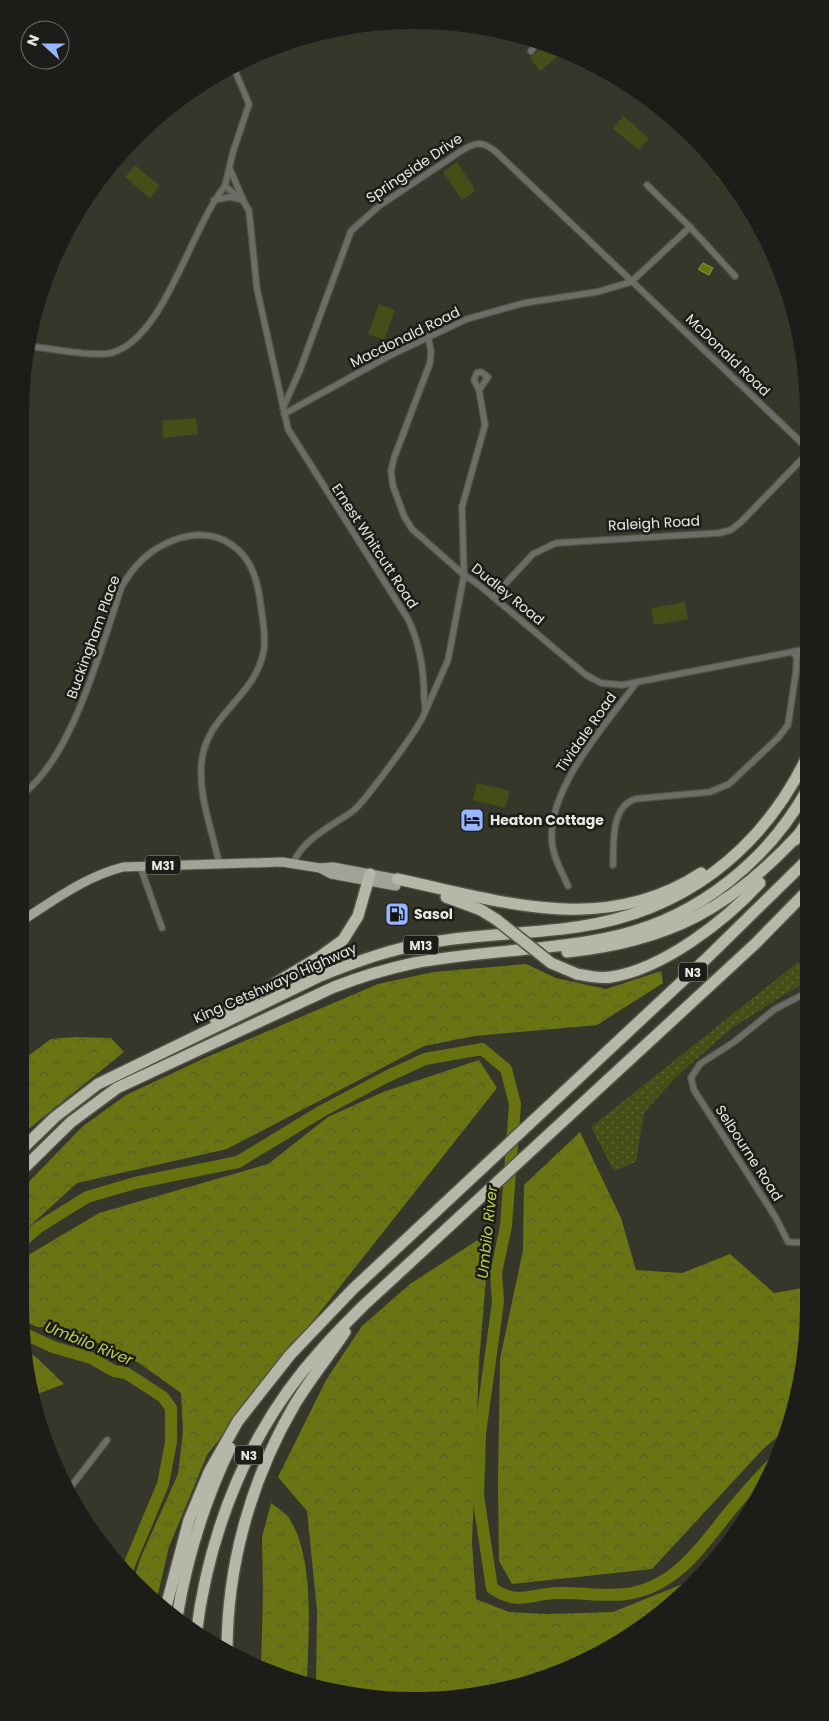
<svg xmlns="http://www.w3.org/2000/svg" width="829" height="1721" viewBox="0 0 829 1721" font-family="Poppins,sans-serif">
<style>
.grass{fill:url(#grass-dots)}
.forest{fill:url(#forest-crowns)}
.garden{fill:#474d17}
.water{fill:url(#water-ripples);stroke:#8e954e}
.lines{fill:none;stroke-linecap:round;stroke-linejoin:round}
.river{stroke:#68720f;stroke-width:12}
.minor-casing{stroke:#515347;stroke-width:8}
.primary-casing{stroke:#515347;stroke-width:11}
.motorway-casing{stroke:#515347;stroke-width:14}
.minor{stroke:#6b6d66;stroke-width:5.5}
.primary{stroke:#a0a396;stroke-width:9}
.motorway{stroke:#b5b8a9;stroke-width:11}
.motorway-bridge-casing{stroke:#515347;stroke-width:14;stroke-linecap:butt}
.motorway-bridge{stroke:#b5b8a9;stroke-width:11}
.labels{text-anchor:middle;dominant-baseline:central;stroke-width:5;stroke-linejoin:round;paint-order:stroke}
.shield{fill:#1c1d18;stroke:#aaaba4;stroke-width:1}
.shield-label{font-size:12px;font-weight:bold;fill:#e7e8e0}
.street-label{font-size:14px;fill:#e7e8e0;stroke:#1c1d18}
.poi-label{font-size:14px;font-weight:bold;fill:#e7e8e0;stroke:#1c1d18;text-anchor:start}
.water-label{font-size:15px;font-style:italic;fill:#c2d059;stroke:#1c1d18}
</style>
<defs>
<pattern id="grass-dots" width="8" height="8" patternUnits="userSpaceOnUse" patternTransform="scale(1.25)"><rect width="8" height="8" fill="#474d17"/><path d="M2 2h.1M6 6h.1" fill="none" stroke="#626738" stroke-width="1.8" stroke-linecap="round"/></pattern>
<pattern id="forest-crowns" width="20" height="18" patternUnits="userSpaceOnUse" patternTransform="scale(1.25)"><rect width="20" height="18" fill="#6a7413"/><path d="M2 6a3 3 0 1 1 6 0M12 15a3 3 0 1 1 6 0" fill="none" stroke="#585d2b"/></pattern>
<pattern id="water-ripples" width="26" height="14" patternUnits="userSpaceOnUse" patternTransform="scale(1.25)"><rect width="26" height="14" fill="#68720f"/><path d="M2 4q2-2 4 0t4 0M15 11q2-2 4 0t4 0" fill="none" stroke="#565c29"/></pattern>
</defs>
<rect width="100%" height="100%" fill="#34372a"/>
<path class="grass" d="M798,962L808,967V980L732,1028L676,1077L644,1113L636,1162L614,1171L591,1127Z"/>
<g class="forest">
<path d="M526,964L556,978L606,989L661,971L663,983L597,1025L475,1036L424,1046L227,1149L77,1183L20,1235V1191L83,1126L126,1095L207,1057L378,984L433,972Z"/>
<path d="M75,1037L111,1038L124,1052L20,1136V1062L51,1039Z"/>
<path d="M479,1060L497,1088L207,1455L169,1547L157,1598L134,1578L141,1557L178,1474L183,1432L181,1393L139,1363L67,1328L37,1327L22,1320L20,1260L99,1213L268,1164L328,1117L383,1092Z"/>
<path d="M580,1132L621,1218L636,1270L682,1273L730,1254L774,1293L803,1288L809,1289L801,1384L788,1428L764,1448L652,1569L512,1584L499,1561L498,1482L500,1359L523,1250L524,1185Z"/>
<path d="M490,1232L479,1362L472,1543L476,1599L509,1612L546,1614L613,1612L690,1581L729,1538L711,1567L655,1619L589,1660L466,1698L337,1693L316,1687L317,1611L307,1511L278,1477L326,1380L362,1326L410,1284Z"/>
<path d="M28,1352L37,1358L64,1384L35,1395Z"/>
<path d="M271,1503C276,1507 285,1512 289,1518C316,1560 308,1635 307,1684L261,1670L263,1592L262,1537Z"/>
</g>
<g class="garden">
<path d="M546,44L566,50L540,71L530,58Z"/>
<path d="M623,116L649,138L639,150L613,129Z"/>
<path d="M457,162L474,188V192L462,200L443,172Z"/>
<path d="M135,165L160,186L150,198L125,177Z"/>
<path d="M723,170L741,200L716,177Z"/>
<path d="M379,304L395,310L384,340L368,334Z"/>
<path d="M196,418L198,434L163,438L162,421Z"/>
<path d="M685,602L688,619L654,625L651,608Z"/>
<path d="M477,783L510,791L505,808L473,800Z"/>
</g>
<path class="water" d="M703,263L713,268L709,275L699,270V268Z"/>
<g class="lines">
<g class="river">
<path d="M20,1243L39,1227L87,1197L135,1183L238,1162L322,1111L386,1077L425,1059L482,1049L506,1069L515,1104L506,1226L496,1273L498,1302L480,1434L478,1496L492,1588C517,1606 529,1594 557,1593C580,1592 604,1597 626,1594C675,1588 702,1546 730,1511C746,1492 762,1474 779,1457"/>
<path d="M25,1334L53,1347L91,1358L114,1371L126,1373L163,1397L171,1408V1442L163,1484L127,1570"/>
</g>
<g class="minor-casing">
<g id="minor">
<path d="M531,51L538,42"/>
<path d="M230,169L244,202"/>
<path d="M647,185L690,227L735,276"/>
<path d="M225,186L233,152L249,104L233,66"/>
<path d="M214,200L230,197L239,199"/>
<path d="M428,336L431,351L430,363L394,458L391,471L393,486L404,516L412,529L464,575L479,585L586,675L601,683L622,685L807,649"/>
<path d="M27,346C49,348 90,357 111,353C164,340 191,227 225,186L244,202L249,211L257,289L288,429L408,619C420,644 424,670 424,697C424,701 426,708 425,712C421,726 365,801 353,811C332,826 304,838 293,863"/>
<path d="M26,355L30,346"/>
<path d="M283,408L300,370L351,231L379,206L461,151C475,142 482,141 495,151L806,447"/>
<path d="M284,414L389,356L467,319L524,303L597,292L631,282L690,227"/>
<path d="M493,597L533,554L556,543L719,533L731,530L741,522L806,455"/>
<path d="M794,654L807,655"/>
<path d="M426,710L448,660L464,575L462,507L485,425L479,390L474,380L477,373L481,372L488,377L479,390"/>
<path d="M20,796C73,759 101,646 122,586C135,564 150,549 174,540C194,533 215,533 232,545C251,558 257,579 260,600C262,616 266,633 264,649C257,696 208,713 202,759C197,792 212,830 219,863"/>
<path d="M613,865C614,843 610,808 635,799L710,792L729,784L778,738L788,725L796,672L797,651"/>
<path d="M140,866L162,928"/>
<path d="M568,886C562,872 553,857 552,842C547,788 607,723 637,682"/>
<path d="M808,992L775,1009L734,1042L700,1064L691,1078L694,1090L776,1218L788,1242L809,1243"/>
<path d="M70,1488L107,1440"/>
</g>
</g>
<g class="primary-casing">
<g id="primary">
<path d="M320,868L331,874L396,886"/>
<path d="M20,922C53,901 84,877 123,867L282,862L320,868L333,867L397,879"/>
</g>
</g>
<g class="motorway-casing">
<g id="motorway">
<path d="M795,840L807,822"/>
<path d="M397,879C501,901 603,937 701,873"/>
<path d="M446,897L481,910L497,920"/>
<path d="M567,952C669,941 730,909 799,834"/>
<path d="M577,974C588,976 600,979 611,977C663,969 725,921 760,883"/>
<path d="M215,1019L321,956L343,940L358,916L370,874"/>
<path d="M20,1151L55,1117L98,1084L318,977C355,962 393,948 433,942C481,934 529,934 577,927C682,912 761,852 807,757"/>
<path d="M20,1172L71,1122L117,1088L334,987C360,977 386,969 414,963C482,950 553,951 620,935C699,916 768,860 807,790"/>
<path d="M166,1607L189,1520L209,1472L238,1421L290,1355L353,1289L707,958L807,860"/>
<path d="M177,1617C187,1558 204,1502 230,1448"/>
<path d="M196,1635C209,1530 249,1429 321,1350C334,1335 349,1320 363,1306L755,944L807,891"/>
<path d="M227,1652C227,1565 251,1479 295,1404C310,1379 329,1356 345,1332"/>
</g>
</g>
<use href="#minor" class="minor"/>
<use href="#primary" class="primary"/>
<use href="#motorway" class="motorway"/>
<g class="motorway-bridge-casing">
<path id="motorway-bridge" d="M497,920L551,963L577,974"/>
</g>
<use href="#motorway-bridge" class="motorway-bridge"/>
</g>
<defs>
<g id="hotel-square" transform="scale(1.25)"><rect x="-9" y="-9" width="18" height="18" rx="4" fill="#98b6fd" stroke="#1c1d18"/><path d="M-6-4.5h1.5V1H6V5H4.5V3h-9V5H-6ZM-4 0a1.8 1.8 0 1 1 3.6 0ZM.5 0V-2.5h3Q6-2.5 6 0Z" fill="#111"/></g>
<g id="fuel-square" transform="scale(1.25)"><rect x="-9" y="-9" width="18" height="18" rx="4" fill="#98b6fd" stroke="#1c1d18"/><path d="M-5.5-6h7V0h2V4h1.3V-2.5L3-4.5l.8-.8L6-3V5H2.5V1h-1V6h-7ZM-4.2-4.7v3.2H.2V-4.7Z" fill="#111"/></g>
</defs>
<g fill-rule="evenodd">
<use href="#hotel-square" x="472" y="820"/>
<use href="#fuel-square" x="397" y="914"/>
</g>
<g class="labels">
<g class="shield">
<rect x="145.5" y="855.5" width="35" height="19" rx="4"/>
<rect x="403.5" y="935.5" width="35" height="19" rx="4"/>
<rect x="679" y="962.5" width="28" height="19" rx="4"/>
<rect x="235" y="1445.5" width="28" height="19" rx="4"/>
</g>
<g class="shield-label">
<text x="163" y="865">M31</text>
<text x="421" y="945">M13</text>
<text x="693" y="972">N3</text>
<text x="249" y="1455">N3</text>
</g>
<g class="street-label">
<text transform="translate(414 168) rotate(-34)">Springside Drive</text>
<text transform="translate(405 337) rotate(-26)">Macdonald Road</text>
<text transform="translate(728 355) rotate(44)">McDonald Road</text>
<text transform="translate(654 523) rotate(-3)">Raleigh Road</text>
<text transform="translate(375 546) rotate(57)">Ernest Whitcutt Road</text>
<text transform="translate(508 594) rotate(39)">Dudley Road</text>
<text transform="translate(93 637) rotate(-70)">Buckingham Place</text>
<text transform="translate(586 732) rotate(-55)">Tividale Road</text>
<text transform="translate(275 983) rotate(-24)">King Cetshwayo Highway</text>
<text transform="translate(749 1153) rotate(57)">Selbourne Road</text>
</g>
<g class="poi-label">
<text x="490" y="820">Heaton Cottage</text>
<text x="414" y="914">Sasol</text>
</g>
<g class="water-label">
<text transform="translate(487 1232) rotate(-84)">Umbilo River</text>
<text transform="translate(89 1343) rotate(22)">Umbilo River</text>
</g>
</g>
<path d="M0 0H829V1721H0ZM414 29H415A385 385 0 0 1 800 414V1307A385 385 0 0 1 415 1692H414A385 385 0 0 1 29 1307V414A385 385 0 0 1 414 29Z" fill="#1c1d18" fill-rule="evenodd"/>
<g transform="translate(45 45) rotate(291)"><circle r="24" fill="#1c1d18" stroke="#6d6e68"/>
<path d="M0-4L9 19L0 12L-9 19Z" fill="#98b6fd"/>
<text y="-8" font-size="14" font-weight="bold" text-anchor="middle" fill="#e7e8e0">N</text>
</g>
</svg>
